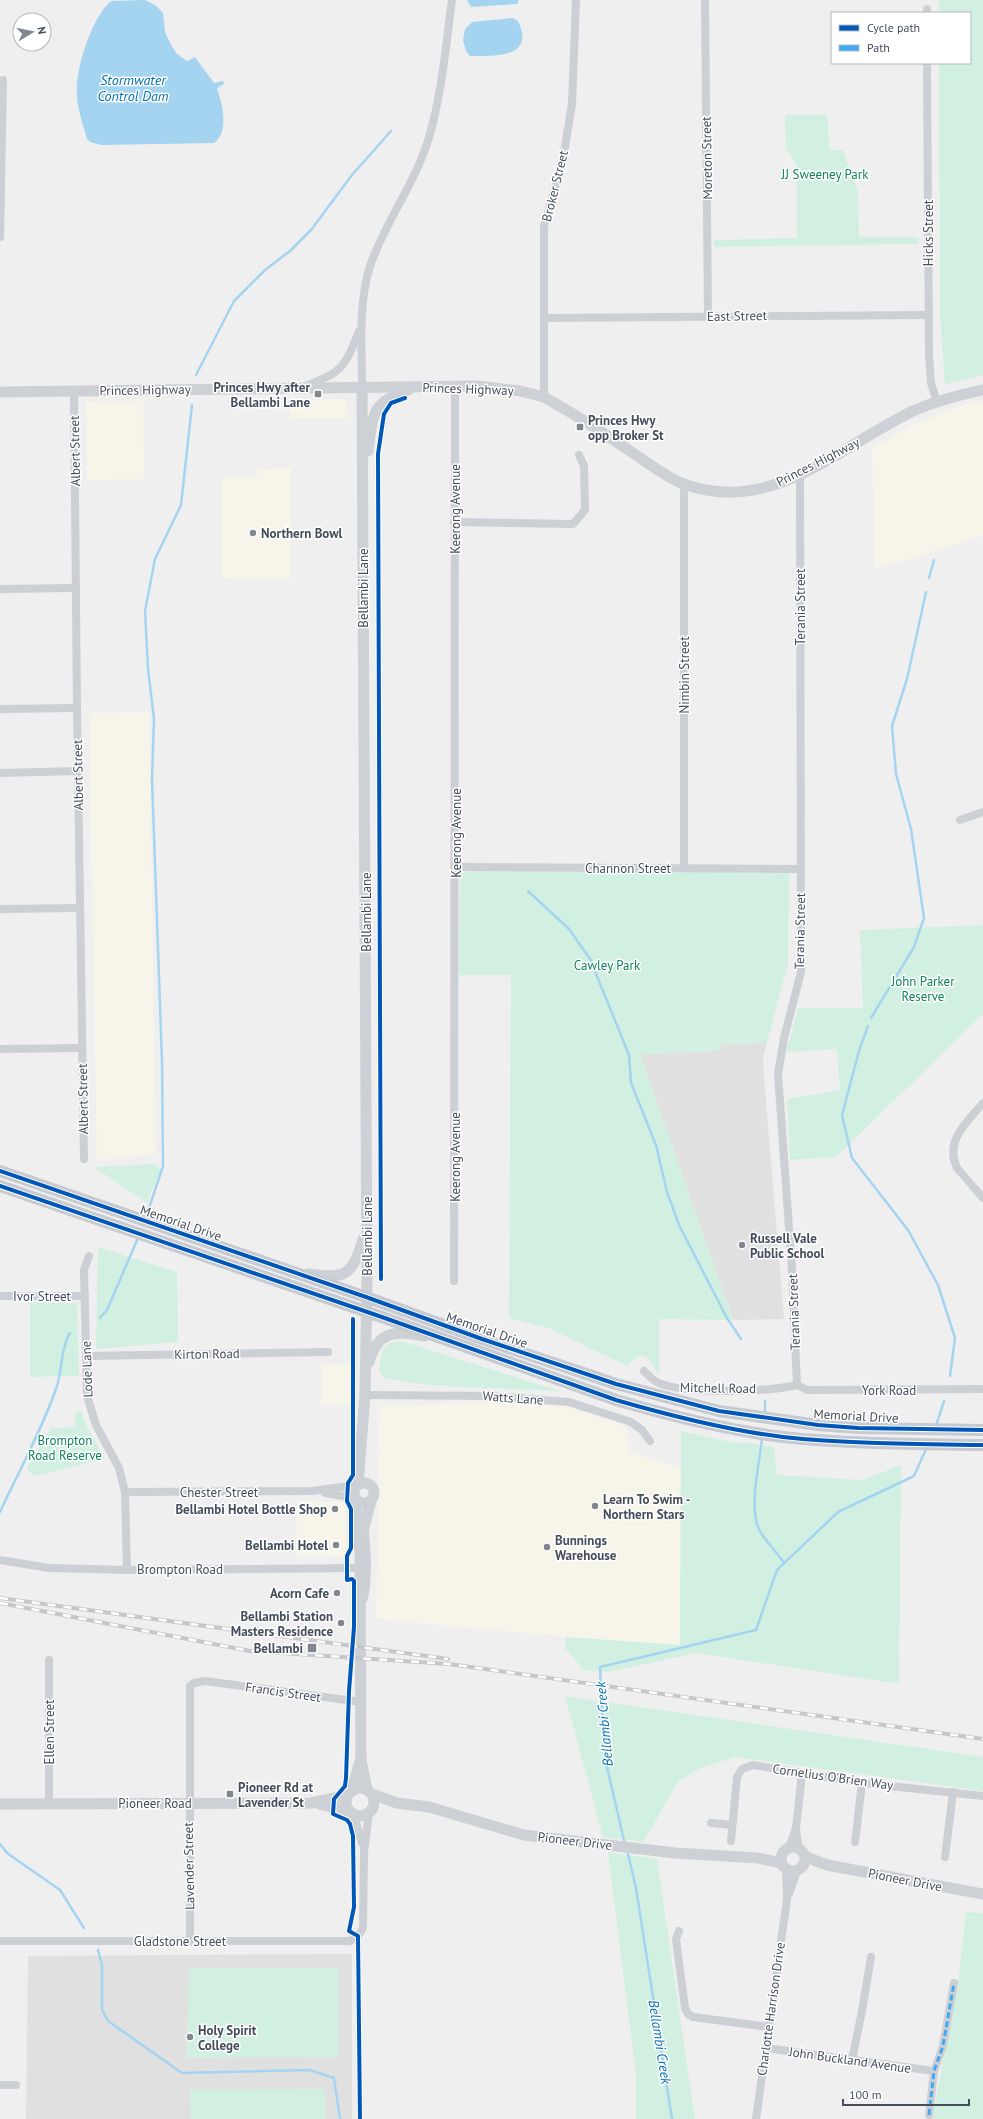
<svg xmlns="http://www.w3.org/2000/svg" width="983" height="2119" viewBox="0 0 983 2119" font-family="'PT Sans',sans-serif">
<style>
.commercial{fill:#f7f5ea}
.education{fill:#e1e0e1}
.green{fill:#d2f0e2}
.water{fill:#a4d4f0}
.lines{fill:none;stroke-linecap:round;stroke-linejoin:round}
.stream{stroke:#a4d4f0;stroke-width:2.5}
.street{stroke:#cccfd3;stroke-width:8}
.secondary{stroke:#cdd0d4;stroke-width:11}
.primary{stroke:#c7cad0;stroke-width:12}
.rail-casing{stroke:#c6c7ca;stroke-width:4}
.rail{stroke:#fff;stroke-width:2.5;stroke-dasharray:8;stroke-linecap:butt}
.quiet{stroke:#3fa9f5;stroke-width:3;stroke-dasharray:6 3;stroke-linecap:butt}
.cycleway-casing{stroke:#fff;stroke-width:6}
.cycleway{stroke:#0057b8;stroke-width:4}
.poi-dot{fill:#81868f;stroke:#fff;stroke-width:1.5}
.labels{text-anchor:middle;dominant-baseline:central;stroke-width:3;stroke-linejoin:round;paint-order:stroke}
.street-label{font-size:13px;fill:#454d5c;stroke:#fff}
.park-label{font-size:13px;fill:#11825c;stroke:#fff}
.poi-label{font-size:13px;font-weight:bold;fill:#454d5c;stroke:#fff;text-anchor:start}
.water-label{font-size:14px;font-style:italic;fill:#0471b1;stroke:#fff}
</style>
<rect width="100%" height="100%" fill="#f0efef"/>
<g class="commercial">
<path d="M344,399L347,403L348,418H290V400Z"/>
<path d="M143,401L144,479L87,480L86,402Z"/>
<path d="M983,401V536L875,569L872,448L915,424L968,403Z"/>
<path d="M291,468L290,579L222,578V479L257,477V469Z"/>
<path d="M149,712L156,1154L97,1160L89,713Z"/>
<rect x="321" y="1364" width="29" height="41"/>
<path d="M492,1402L564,1406L626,1426L630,1452L681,1468L680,1645L566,1637L376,1619L380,1406Z"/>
<path d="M297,1501L346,1502V1556L296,1557Z"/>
</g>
<g class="education">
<path d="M767,1043L763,1059L764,1078L784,1319L733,1320L640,1054L720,1051L721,1044Z"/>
<path d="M352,1954V2119H26L28,1956Z"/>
</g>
<g class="green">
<path d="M939,0H983V375L945,384L940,316L939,63H970V13H939Z"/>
<path d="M785,115H827L830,150H843L858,192L859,237H919L918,244L714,247V240L797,238V166L786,148Z"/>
<path d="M772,870L789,873L788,963L767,1043L721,1044V1051L640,1054L733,1320L659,1319V1375C653,1366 652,1355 638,1356L627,1366L551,1329L509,1318L511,975H459L460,874L470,871Z"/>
<path d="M983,925V1014L836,1157L790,1160L787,1099L840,1090L837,1049L786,1052L798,1008H863L860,930Z"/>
<path d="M154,1164L161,1169L147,1203L94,1167Z"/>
<path d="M98,1247L177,1272L178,1342L96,1349Z"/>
<path d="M30,1302L77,1303L79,1376L30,1377Z"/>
<path d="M401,1341L563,1392C503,1386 442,1391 384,1378L379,1369L382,1350L389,1343Z"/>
<path d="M81,1411L87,1427L105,1459L36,1476L30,1473L27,1468L51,1428L75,1427V1412Z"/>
<path d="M681,1431L735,1443H749L774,1447L777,1475L863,1480L901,1465L899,1684L696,1653L610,1672L584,1670L565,1648L566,1637L680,1645Z"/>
<path d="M565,1696L983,1757V1791L735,1757L700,1768L679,1781L643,1842L603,1837Z"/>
<path d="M608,1852L657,1859L695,2119H636V2074Z"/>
<path d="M966,1912L983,1913V2119H932L958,1983Z"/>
<path d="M189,1968H339V2057L187,2058Z"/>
<path d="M324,2089L325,2119H191L190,2090Z"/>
</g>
<g class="water">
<path d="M145,0L155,5L163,13L165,32L171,45L177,54L187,61L195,57L214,83L223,81L224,84L217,88C222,103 230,132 214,143L101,145L90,142L87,139C83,124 77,109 77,94C75,69 92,17 111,1Z"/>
<path d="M467,0H519L517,4L471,7Z"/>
<path d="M513,18L518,21C536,58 495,56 470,56L466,51L463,40L465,29L472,22Z"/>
</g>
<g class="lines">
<g class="stream">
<path d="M196,375L234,301L265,270L290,251L311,230L352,175L391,131"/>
<path d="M929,578L934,560"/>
<path d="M528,891L569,929L590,959L629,1055L631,1083L656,1145L667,1192L679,1225L727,1318L741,1339"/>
<path d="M871,1018L914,947L924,918L911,829L896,774L892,726L907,679L926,592"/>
<path d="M868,1026L859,1051L842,1115L852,1158L908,1230L938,1285L955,1338L950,1376"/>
<path d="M149,1208L163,1166L162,1061L152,779L154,719L148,669L145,611L155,559L181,505L192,405"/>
<path d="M100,1318L107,1310L138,1238"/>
<path d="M765,1415V1401"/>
<path d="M936,1426L944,1401"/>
<path d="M762,1438C760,1461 747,1513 761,1533C768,1544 777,1552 784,1563"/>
<path d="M0,1512C19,1471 42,1430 57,1386C62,1369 61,1348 70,1333"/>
<path d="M0,1844L7,1853L60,1890L84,1928"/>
<path d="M625,1845L604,1754L600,1667L756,1630L777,1570L838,1512L914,1476L926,1449"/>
<path d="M627,1849L636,1888L672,2119"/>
<path d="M98,1950L102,1965V2010L108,2021L182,2073L309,2070L334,2078L340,2119"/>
</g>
<g class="street">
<path d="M705,0L708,317"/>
<path d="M927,9V13"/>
<path d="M927,63L929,356L931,383L937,402"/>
<path d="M0,237L3,80"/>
<path d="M545,318L929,315"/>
<path d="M305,386C343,372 345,367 359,331"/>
<path d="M362,387C362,346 358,305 370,266C386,220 417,181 430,134C442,91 446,45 452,0"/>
<path d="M74,391L77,708L84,1159"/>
<path d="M544,397V226L563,159L572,104L576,0"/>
<path d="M684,483V868"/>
<path d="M454,522L573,524L585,510L584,466L579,455"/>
<path d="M0,589L75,588"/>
<path d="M0,709L77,708"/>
<path d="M0,773L78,771"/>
<path d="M960,820L983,812"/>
<path d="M456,867L801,869"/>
<path d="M0,909L80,908"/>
<path d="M0,1049L82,1048"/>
<path d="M983,1103C967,1122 944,1141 957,1168L983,1198"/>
<path d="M89,1256L84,1270L87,1396L96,1425L119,1468L125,1492L127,1570"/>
<path d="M454,1281L455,386"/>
<path d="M0,1296H85"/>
<path d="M86,1356L328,1352"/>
<path d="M644,1371C649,1376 654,1382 661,1384C690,1394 767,1392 797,1385"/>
<path d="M797,1385L792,1270L778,1074L784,1038L801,972L800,474"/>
<path d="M797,1385L807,1390L983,1389"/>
<path d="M365,1395L492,1396L569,1402L631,1422L642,1430L650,1441"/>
<path d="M125,1492L312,1491L357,1485"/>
<path d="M325,1493L355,1498"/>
<path d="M364,1526C367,1549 369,1574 364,1598"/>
<path d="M0,1560L49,1568L127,1570L360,1568"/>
<path d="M49,1804V1660"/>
<path d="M353,1813L362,1843"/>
<path d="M711,1823L732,1825"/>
<path d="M796,1831L799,1849"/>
<path d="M731,1841L737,1777L742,1769L753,1765L862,1783L983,1796"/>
<path d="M855,1842L862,1783"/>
<path d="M789,1848L796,1828L802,1774"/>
<path d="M945,1857L953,1792"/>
<path d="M789,1894L797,1871"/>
<path d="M679,1931L676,1939L685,2008L688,2014L693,2017L769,2027"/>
<path d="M0,1941H350L358,1936L363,1928L364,1852L369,1812"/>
<path d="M190,1942V1686L194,1683L205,1681L361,1702"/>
<path d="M766,2048L934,2071"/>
<path d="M852,2060L862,2011L871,1957"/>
<path d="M0,2085H16"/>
<path d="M929,2115L934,2071L943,2046L954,1983"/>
<path d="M756,2119L787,1899L786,1869"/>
</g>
<g class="secondary">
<path d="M0,392L478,386L520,391L544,397L556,404C583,419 608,436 633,453C648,463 663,475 679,482C768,519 838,447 913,411C936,401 959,395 983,390"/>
<path d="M368,451C373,412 372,403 410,389"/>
<path d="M308,1274C346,1279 352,1276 363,1239"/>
<path d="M369,1362C378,1329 397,1331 425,1336"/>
<circle cx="364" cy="1493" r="10"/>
<path d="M358,1484L365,1395L367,1282L362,387"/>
<path d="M356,1500L360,1553L361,1760L367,1790"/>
<path d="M363,1531L371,1501"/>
<circle cx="360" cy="1802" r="14"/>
<path d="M352,1791L360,1761"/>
<path d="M372,1794L397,1803L429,1807L524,1835L675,1853L758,1858L781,1863"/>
<path d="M0,1804L311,1803L348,1795"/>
<path d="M319,1804L351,1812"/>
<circle cx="793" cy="1859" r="12"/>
<path d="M806,1857L827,1865L983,1894"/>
</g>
<g class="primary">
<path d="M0,1171L366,1297L482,1339L616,1384L719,1411L818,1425L858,1428L983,1430"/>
<path d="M0,1186L379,1316L616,1400C671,1416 726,1430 783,1437C849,1444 916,1444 983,1445"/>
</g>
<g class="rail-casing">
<g id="rail">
<path d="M0,1598L448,1659"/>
<path d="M0,1603L250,1651L449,1664L983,1739"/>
</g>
</g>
<use href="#rail" class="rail"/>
<path class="quiet" d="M929,2115L934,2071L943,2046L954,1983"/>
<g class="cycleway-casing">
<g id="cycleway">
<path d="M0,1171L366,1297L482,1339L616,1384L719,1411L818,1425L858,1428L983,1430"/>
<path d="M0,1186L379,1316L616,1400C671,1416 726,1430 783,1437C849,1444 916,1444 983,1445"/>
<path d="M381,1279L378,454L384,414L391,403L405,398"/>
<path d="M353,1319V1475L348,1483L347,1501L351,1509V1548L347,1556V1580L352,1579L354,1581V1627L349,1691L346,1778L345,1786L334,1799L333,1814L347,1820L350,1824L353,1836L354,1907L349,1931L358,1936L360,2119"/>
</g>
</g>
<use href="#cycleway" class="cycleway"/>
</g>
<g class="poi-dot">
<rect x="314" y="390" width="8" height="8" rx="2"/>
<rect x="576" y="423" width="8" height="8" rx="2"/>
<circle cx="253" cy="533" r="4"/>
<circle cx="742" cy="1245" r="4"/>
<circle cx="595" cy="1506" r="4"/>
<circle cx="335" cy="1509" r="4"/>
<circle cx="336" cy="1545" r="4"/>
<circle cx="547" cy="1547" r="4"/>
<circle cx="337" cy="1593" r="4"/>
<circle cx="341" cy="1623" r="4"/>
<rect x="307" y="1643" width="10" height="10" rx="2"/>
<rect x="226" y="1790" width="8" height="8" rx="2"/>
<circle cx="190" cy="2037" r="4"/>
</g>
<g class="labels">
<g class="street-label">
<text transform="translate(707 158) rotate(-91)">Moreton Street</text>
<text transform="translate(555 186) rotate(-76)">Broker Street</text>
<text transform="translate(928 233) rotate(-90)">Hicks Street</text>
<text transform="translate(737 316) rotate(-1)">East Street</text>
<text transform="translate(468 389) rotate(2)">Princes Highway</text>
<text transform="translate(145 390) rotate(-1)">Princes Highway</text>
<text transform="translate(75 451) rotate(-91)">Albert Street</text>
<text transform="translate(818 462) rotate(-27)">Princes Highway</text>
<text transform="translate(455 509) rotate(-90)">Keerong Avenue</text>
<text transform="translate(363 588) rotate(-90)">Bellambi Lane</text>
<text transform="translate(800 607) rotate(-90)">Terania Street</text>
<text transform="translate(684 675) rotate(-90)">Nimbin Street</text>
<text transform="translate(78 775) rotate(-91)">Albert Street</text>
<text transform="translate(456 833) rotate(-90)">Keerong Avenue</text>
<text x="628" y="868">Channon Street</text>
<text transform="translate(366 912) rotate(-90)">Bellambi Lane</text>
<text transform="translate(800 931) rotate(-89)">Terania Street</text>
<text transform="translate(83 1099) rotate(-91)">Albert Street</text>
<text transform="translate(455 1157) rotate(-90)">Keerong Avenue</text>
<text transform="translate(181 1223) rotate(19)">Memorial Drive</text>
<text transform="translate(367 1236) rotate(-90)">Bellambi Lane</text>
<text x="42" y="1296">Ivor Street</text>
<text transform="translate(794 1312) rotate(-92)">Terania Street</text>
<text transform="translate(487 1330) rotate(19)">Memorial Drive</text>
<text transform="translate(207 1354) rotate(-1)">Kirton Road</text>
<text transform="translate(87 1369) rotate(-92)">Lode Lane</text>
<text transform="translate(718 1388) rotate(1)">Mitchell Road</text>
<text x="889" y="1390">York Road</text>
<text transform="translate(513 1398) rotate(4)">Watts Lane</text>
<text transform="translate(856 1416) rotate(3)">Memorial Drive</text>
<text x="219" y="1492">Chester Street</text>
<text x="180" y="1569">Brompton Road</text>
<text transform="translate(283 1692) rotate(8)">Francis Street</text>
<text transform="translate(49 1732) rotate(-90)">Ellen Street</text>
<text transform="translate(833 1777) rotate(8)">Cornelius O'Brien Way</text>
<text x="155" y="1803">Pioneer Road</text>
<text transform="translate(575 1841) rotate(7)">Pioneer Drive</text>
<text transform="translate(189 1866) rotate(-91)">Lavender Street</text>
<text transform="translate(905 1880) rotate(11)">Pioneer Drive</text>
<text x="180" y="1941">Gladstone Street</text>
<text transform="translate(771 2009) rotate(-82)">Charlotte Harrison Drive</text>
<text transform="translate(850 2060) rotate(8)">John Buckland Avenue</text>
</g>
<g class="park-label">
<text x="825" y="174">JJ Sweeney Park</text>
<text x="607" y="965">Cawley Park</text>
<text x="923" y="981">John Parker<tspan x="923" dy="15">Reserve</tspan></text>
<text x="65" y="1440">Brompton<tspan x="65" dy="15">Road Reserve</tspan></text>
</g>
<g class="poi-label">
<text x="310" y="387" text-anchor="end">Princes Hwy after<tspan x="310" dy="15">Bellambi Lane</tspan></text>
<text x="588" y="420">Princes Hwy<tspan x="588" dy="15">opp Broker St</tspan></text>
<text x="261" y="533">Northern Bowl</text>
<text x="750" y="1238">Russell Vale<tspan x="750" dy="15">Public School</tspan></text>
<text x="603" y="1499">Learn To Swim -<tspan x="603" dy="15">Northern Stars</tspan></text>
<text x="327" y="1509" text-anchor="end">Bellambi Hotel Bottle Shop</text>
<text x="555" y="1540">Bunnings<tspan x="555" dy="15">Warehouse</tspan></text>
<text x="328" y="1545" text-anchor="end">Bellambi Hotel</text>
<text x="329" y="1593" text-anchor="end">Acorn Cafe</text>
<text x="333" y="1616" text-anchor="end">Bellambi Station<tspan x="333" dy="15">Masters Residence</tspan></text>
<text x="303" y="1648" text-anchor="end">Bellambi</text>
<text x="238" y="1787">Pioneer Rd at<tspan x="238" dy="15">Lavender St</tspan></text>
<text x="198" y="2030">Holy Spirit<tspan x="198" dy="15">College</tspan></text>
</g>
<g class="water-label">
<text x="133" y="80">Stormwater<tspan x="133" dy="16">Control Dam</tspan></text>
<text transform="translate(604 1724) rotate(-95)">Bellambi Creek</text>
<text transform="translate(660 2042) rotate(81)">Bellambi Creek</text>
</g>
</g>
<rect x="831" y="12" width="140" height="52" fill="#ffffff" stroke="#b5b8be"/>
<rect x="839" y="25" width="20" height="6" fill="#0057b8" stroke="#b5b8be"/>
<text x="867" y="32" font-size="12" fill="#454d5c">Cycle path</text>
<rect x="839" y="45" width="20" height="6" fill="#3fa9f5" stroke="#b5b8be"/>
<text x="867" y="52" font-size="12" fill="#454d5c">Path</text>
<g transform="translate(32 32) rotate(80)"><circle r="19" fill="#ffffff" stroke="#b5b8be"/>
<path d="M0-3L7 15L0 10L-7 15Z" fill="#81868f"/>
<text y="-6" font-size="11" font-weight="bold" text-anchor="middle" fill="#454d5c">N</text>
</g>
<path d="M843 2099v6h126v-6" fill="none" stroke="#454d5c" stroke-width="2"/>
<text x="849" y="2099" font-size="12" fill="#454d5c" stroke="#ffffff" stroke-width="3" paint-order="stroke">100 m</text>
</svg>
